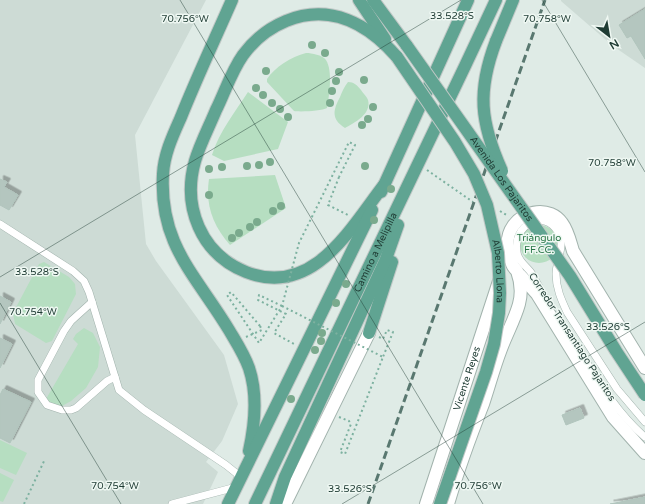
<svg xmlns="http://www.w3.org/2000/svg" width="645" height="504" viewBox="0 0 645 504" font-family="'Varela Round',sans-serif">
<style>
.built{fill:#cddbd5}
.green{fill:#b6dec1}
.building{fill:#b4c6bf;stroke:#b1c5bd;filter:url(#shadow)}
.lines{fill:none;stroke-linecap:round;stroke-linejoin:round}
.lane-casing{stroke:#a2b3ad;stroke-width:8}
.street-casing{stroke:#a2b3ad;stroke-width:14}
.primary-casing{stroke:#c0c8c6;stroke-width:14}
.path{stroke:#7db1a0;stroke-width:2;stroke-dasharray:2 3;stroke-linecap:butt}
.lane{stroke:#fff;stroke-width:7}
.street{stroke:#fff;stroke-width:12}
.primary{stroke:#60a492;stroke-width:12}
.rail{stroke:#597870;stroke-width:3;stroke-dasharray:8 4;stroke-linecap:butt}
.primary-bridge-casing{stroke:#c0c8c6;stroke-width:14;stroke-linecap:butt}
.path-bridge{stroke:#7db1a0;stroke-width:2;stroke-dasharray:2 3;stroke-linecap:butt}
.primary-bridge{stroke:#60a492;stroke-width:12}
.tree{fill:#7aaa8d}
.ticks{fill:none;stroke:#1f3c34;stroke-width:1;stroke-opacity:0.45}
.labels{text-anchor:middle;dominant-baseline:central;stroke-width:3;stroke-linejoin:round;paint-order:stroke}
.street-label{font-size:10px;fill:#1f3c34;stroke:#eff8f3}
.park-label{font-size:10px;fill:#277545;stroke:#eff8f3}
.ticks-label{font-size:10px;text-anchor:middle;fill:#1f3c34;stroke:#eff8f3;stroke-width:3;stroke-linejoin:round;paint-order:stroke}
</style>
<defs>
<filter id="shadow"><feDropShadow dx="3.5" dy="-3.5" stdDeviation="0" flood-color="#0004"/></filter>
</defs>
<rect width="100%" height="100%" fill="#dfebe6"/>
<g class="built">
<path d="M0,0H206L135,135L146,244L156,261L224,355L238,404L222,441L206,462L218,472L203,504H0Z"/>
<path d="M561,0H645V68L613,46L561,1Z"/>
</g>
<g class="green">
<path d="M306,53C312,53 322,55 326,60C333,71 329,96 327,108C322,111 300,112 294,111L267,82V79C275,67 291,57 306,53Z"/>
<path d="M348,82C354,82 357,85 361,90C363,93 367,97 368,100C372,114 354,123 345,128C331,119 333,110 340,97C342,92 344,87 348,82Z"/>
<path d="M248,92L288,122L278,149L224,161L212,155C219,132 235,112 248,92Z"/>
<path d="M275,175L286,208L230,245C213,226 205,205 209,179Z"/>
<circle cx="539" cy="244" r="19"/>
<path d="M44,262L69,277L75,284L76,294L52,341L46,343L15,324L13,313L39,264Z"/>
<path d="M84,328L93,333L100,347L98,367L86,388L71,401L62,406L50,407L46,399L78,344L73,339L76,334Z"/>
<path d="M0,440L27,453L16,475L0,468Z"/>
<path d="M0,473L14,480L3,502L0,501Z"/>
</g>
<g class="building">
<path d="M645,9V59L631,36L627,38L619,25Z"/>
<path d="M0,179L7,182L4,187L18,195L9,210L0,205Z"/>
<path d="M0,296L11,302L0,324Z"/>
<path d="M0,338L12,344L0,368Z"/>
<path d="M3,389L31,402L10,443L0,438V395Z"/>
<path d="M580,408L584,418L566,425L562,415Z"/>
<path d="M645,497V504H610Z"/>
</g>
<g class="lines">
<g class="lane-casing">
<g id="lane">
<path d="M0,224L73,271L84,281L89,292L119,390L144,410L226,465L241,477"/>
<path d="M544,296C540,289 536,281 532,274C527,266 518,262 517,252C512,225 544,208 558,232C566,244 556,261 556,274C556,288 561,299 567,312L617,389L645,422"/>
<path d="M92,302L71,321L64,331L38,380V392L47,405L62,410H71L76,408L107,381L115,377"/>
<path d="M570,336C593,371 613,410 645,437"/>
<path d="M172,504L236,487"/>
</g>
</g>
<g class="street-casing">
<g id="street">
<path d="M520,275L537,294L613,417L645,453"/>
<path d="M285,504L369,333"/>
<path id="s1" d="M426,504L499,281"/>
<path d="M448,504C458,470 470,437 483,404C489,386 494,367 501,349C506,335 515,319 519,304C522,293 521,282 517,271C515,269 513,267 512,264C507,252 505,237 513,226C524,210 550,206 562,223C568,231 570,241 573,251L645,368"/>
</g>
</g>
<g class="primary-casing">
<g id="primary">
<path d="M232,0C215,39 197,77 181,117C173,135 164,154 163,174C159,245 196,275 229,330C236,342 244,354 249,368C258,395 255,424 249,451"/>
<path d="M359,0L385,39"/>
<path d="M373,0L407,46"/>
<path d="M496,41L513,0"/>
<path d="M384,185C350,229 313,298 246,272C201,254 182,207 195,161C200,144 209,127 216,110C225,92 231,72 243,55C254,40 269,28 286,21C330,3 368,24 397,57"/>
<path d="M381,192L468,0"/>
<path d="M369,333L392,262"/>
<path d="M228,504L372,210"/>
<path id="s2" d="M255,504L465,66L496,0"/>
<path d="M276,504L285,477L386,259L398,225"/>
</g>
</g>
<g class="path">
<path d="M427,170L473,202"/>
<path d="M339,177L328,205L348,215"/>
<path d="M500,211L508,216"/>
<path d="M282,306L259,295L258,300L286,314L274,333L294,344"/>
<path d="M246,337L262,330L260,326"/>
<path d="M379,337L383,339L387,330L393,332L383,357"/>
<path d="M339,417L349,421L351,424"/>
<path d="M24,504L45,459"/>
</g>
<use href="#lane" class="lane"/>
<use href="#street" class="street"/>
<use href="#primary" class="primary"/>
<path class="rail" d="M368,504L545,0"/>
<g class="primary-bridge-casing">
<g id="primary-bridge">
<path d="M496,41C477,91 480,122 502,171"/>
<path id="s3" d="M407,46L570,276L616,351L645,395"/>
<path id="s4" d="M397,57L455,142L474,174L487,205L498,253L500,293L499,313L494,344L486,372L440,504"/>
</g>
</g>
<g class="path-bridge">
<path d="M282,306L383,357L345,454L340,452L351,424"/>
<path d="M260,326L231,292L227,295L259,343L282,306L299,243L349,142L355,145L339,177"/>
</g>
<use href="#primary-bridge" class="primary-bridge"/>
</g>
<g class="tree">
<circle cx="312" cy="45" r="4"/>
<circle cx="325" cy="53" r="4"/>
<circle cx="266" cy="71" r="4"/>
<circle cx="339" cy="72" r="4"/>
<circle cx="364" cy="80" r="4"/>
<circle cx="336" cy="81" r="4"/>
<circle cx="256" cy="88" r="4"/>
<circle cx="332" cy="91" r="4"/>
<circle cx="263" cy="95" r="4"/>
<circle cx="272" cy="103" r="4"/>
<circle cx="330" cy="103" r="4"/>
<circle cx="373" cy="107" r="4"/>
<circle cx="280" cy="109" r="4"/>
<circle cx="288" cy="117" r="4"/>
<circle cx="368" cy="119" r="4"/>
<circle cx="362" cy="125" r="4"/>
<circle cx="270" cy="162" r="4"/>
<circle cx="259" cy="165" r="4"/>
<circle cx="247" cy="166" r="4"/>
<circle cx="365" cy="166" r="4"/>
<circle cx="222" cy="167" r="4"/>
<circle cx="209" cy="169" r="4"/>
<circle cx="391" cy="189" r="4"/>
<circle cx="209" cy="195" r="4"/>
<circle cx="281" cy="206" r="4"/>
<circle cx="273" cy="211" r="4"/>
<circle cx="374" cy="220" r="4"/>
<circle cx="257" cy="222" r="4"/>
<circle cx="250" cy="227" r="4"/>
<circle cx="239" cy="233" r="4"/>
<circle cx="232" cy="238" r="4"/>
<circle cx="346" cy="284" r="4"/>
<circle cx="336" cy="303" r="4"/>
<circle cx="322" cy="333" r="4"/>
<circle cx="321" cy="341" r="4"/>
<circle cx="315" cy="350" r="4"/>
<circle cx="291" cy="399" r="4"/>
</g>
<path class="ticks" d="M180,0L483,504M542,0L645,172M0,277L461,0M0,303L121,504M342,504L645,322"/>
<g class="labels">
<g class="street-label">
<text stroke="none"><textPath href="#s3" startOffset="163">Avenida Los Pajaritos</textPath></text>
<text stroke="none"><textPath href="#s2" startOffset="279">Camino a Melipilla</textPath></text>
<text stroke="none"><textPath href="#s4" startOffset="241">Alberto Llona</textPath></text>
<text transform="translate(572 337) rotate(57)">Corredor Transantiago Pajaritos</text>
<text stroke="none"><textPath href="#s1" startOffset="132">Vicente Reyes</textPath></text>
</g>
<g class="park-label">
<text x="539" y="238">Triángulo<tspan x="539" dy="12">FF.CC.</tspan></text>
</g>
</g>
<g class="ticks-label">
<text x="452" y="19">33.528°S</text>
<text x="185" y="22">70.756°W</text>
<text x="547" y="22">70.758°W</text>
<text x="612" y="166">70.758°W</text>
<text x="37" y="275">33.528°S</text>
<text x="33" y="315">70.754°W</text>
<text x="608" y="330">33.526°S</text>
<text x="115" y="489">70.754°W</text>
<text x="478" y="489">70.756°W</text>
<text x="350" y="492">33.526°S</text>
</g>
<g transform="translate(609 36) rotate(149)" stroke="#eff8f3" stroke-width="3" paint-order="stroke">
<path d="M0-3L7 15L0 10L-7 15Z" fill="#1f3c34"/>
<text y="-6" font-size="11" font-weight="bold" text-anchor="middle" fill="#1f3c34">N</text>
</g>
</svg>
